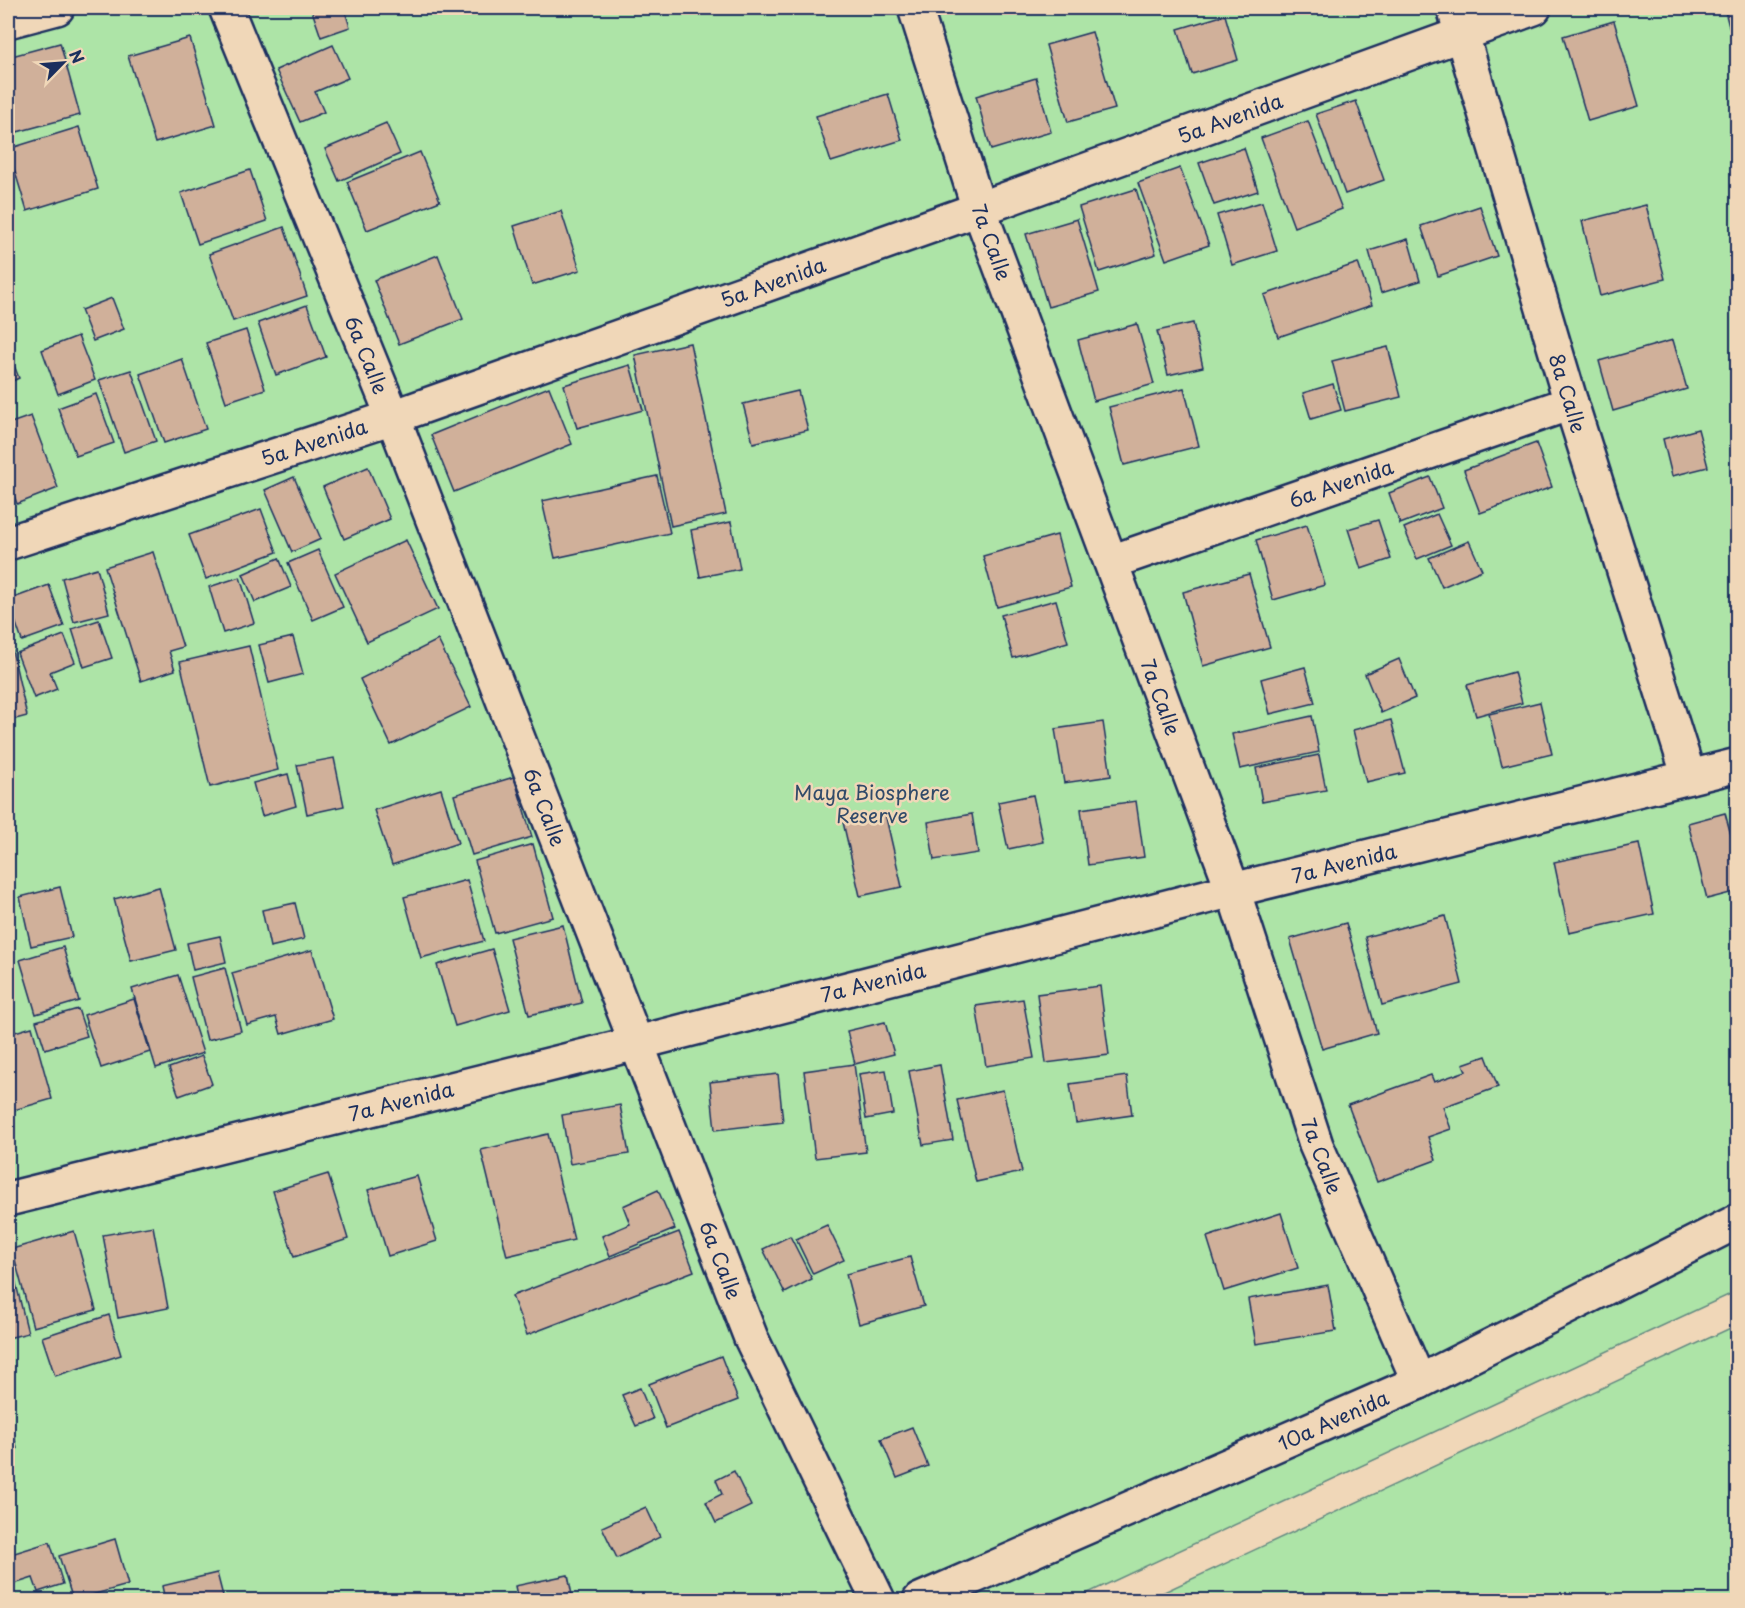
<svg xmlns="http://www.w3.org/2000/svg" width="1745" height="1608" viewBox="0 0 1745 1608" font-family="'Playpen Sans',sans-serif">
<style>
.green{fill:#ade4a7;stroke:#648a82;stroke-width:1.5}
.building{fill:#d0b09a;stroke:#1b2f5e;stroke-width:1.5}
.lines{fill:none;stroke-linecap:round;stroke-linejoin:round}
.minor-casing{stroke:#1b2f5e;stroke-width:38}
.minor{stroke:#f0d7b8;stroke-width:33}
.labels{text-anchor:middle;dominant-baseline:central;stroke-width:5;stroke-linejoin:round;paint-order:stroke}
.street-label{font-size:20px;fill:#1b2f5e;stroke:#f0d7b8}
.park-label{font-size:20px;fill:#314a69;stroke:#f0d7b8}
</style>
<rect width="100%" height="100%" fill="#f0d7b8"/>
<filter id="ink" filterUnits="userSpaceOnUse"><feTurbulence type="fractalNoise" baseFrequency=".0167" numOctaves="2"/><feDisplacementMap in="SourceGraphic" scale="12" xChannelSelector="R" yChannelSelector="G"/><feConvolveMatrix kernelMatrix="1 2 1 2 8 2 1 2 1" color-interpolation-filters="sRGB"/></filter>
<g filter="url(#ink)">
<g class="green">
<path d="M8,8H1737V1291L1073,1600H8Z"/>
<path d="M1737,1325V1600H1147Z"/>
</g>
<g class="building">
<path d="M311,8H344L350,27L321,37Z"/>
<path d="M1738,8V49L1735,50L1725,11Z"/>
<path d="M1225,15L1238,60L1192,74L1178,29Z"/>
<path d="M1614,21L1639,106L1588,121L1563,36Z"/>
<path d="M1092,32L1115,109L1068,122L1046,45Z"/>
<path d="M190,38L216,125L155,143L128,56Z"/>
<path d="M60,43L80,115L17,132L8,97V57Z"/>
<path d="M333,45L348,78L315,92L324,112L300,122L276,70Z"/>
<path d="M1036,78L1051,132L991,150L976,96Z"/>
<path d="M888,94L902,140L831,162L816,116Z"/>
<path d="M1356,101L1384,180L1345,194L1316,114Z"/>
<path d="M1308,121L1342,209L1294,227L1261,138Z"/>
<path d="M386,123L400,154L339,181L325,149Z"/>
<path d="M79,127L98,189L27,211L8,149Z"/>
<path d="M1244,148L1258,191L1214,205L1199,163Z"/>
<path d="M420,152L440,201L367,230L347,182Z"/>
<path d="M1180,168L1209,245L1166,260L1138,183Z"/>
<path d="M250,170L267,221L198,244L181,193Z"/>
<path d="M1136,189L1156,254L1099,272L1079,207Z"/>
<path d="M1262,202L1277,251L1232,265L1217,215Z"/>
<path d="M1646,205L1665,279L1600,296L1582,221Z"/>
<path d="M1480,206L1497,256L1438,276L1421,226Z"/>
<path d="M561,211L580,270L532,285L514,226Z"/>
<path d="M1077,219L1099,292L1048,307L1026,234Z"/>
<path d="M284,227L307,296L233,321L209,254Z"/>
<path d="M1408,239L1420,281L1381,293L1369,251Z"/>
<path d="M438,255L463,319L399,344L374,280Z"/>
<path d="M1358,263L1372,305L1278,337L1264,295Z"/>
<path d="M112,298L124,329L93,341L81,310Z"/>
<path d="M307,305L326,357L276,375L258,323Z"/>
<path d="M1193,323L1203,367L1168,375L1157,331Z"/>
<path d="M1137,324L1154,384L1094,401L1078,340Z"/>
<path d="M246,330L265,389L226,402L206,343Z"/>
<path d="M78,336L95,380L58,394L42,350Z"/>
<path d="M1673,340L1687,389L1613,411L1599,361Z"/>
<path d="M690,343L726,514L671,526L635,355Z"/>
<path d="M1388,347L1401,397L1345,411L1332,361Z"/>
<path d="M8,350L19,378L8,383Z"/>
<path d="M182,359L206,429L164,443L140,374Z"/>
<path d="M630,365L643,410L577,428L564,385Z"/>
<path d="M131,370L156,441L124,452L99,380Z"/>
<path d="M1333,384L1341,410L1311,419L1303,393Z"/>
<path d="M549,387L572,444L454,492L431,435Z"/>
<path d="M1184,388L1199,446L1124,465L1109,407Z"/>
<path d="M798,391L808,430L753,443L743,404Z"/>
<path d="M96,394L114,443L76,456L58,408Z"/>
<path d="M31,416L58,488L17,504L8,478V424Z"/>
<path d="M1698,429L1708,467L1672,476L1663,439Z"/>
<path d="M1536,443L1552,487L1480,513L1464,470Z"/>
<path d="M368,467L390,519L344,539L323,487Z"/>
<path d="M657,476L670,533L555,558L542,501Z"/>
<path d="M294,477L321,539L292,552L265,490Z"/>
<path d="M1430,477L1442,508L1400,524L1389,493Z"/>
<path d="M261,509L277,552L206,579L189,535Z"/>
<path d="M1437,514L1451,545L1417,559L1404,528Z"/>
<path d="M1378,520L1391,559L1361,569L1348,529Z"/>
<path d="M731,522L740,569L700,577L691,530Z"/>
<path d="M1307,525L1325,585L1273,600L1256,540Z"/>
<path d="M1057,535L1071,587L997,607L983,556Z"/>
<path d="M406,540L438,609L367,642L335,573Z"/>
<path d="M1469,541L1482,570L1442,587L1429,558Z"/>
<path d="M318,550L343,607L313,620L288,563Z"/>
<path d="M153,552L183,647L169,651L175,670L141,681L105,567Z"/>
<path d="M279,558L291,587L255,602L243,574Z"/>
<path d="M97,568L109,613L74,622L62,578Z"/>
<path d="M1249,574L1270,647L1203,666L1183,592Z"/>
<path d="M240,577L254,623L223,633L209,587Z"/>
<path d="M49,585L64,626L22,641L8,600Z"/>
<path d="M1056,600L1068,642L1013,658L1001,615Z"/>
<path d="M99,620L112,658L84,667L72,629Z"/>
<path d="M8,632L27,716L8,721Z"/>
<path d="M64,635L75,662L50,672L57,689L34,698L17,653Z"/>
<path d="M293,637L303,674L269,683L259,645Z"/>
<path d="M438,640L471,707L391,745L360,679Z"/>
<path d="M249,646L278,770L210,787L180,662Z"/>
<path d="M1399,659L1415,698L1381,713L1365,674Z"/>
<path d="M1305,667L1315,703L1270,714L1261,679Z"/>
<path d="M1514,672L1522,703L1476,716L1467,685Z"/>
<path d="M1540,702L1552,754L1502,766L1489,714Z"/>
<path d="M1312,716L1319,752L1240,769L1232,734Z"/>
<path d="M1391,720L1405,773L1366,782L1353,730Z"/>
<path d="M1103,722L1111,776L1064,783L1055,729Z"/>
<path d="M1319,755L1326,790L1262,802L1256,768Z"/>
<path d="M334,758L344,806L307,814L297,765Z"/>
<path d="M288,774L296,806L262,816L253,783Z"/>
<path d="M514,777L532,837L472,855L454,795Z"/>
<path d="M441,789L458,843L392,865L374,810Z"/>
<path d="M1033,795L1043,842L1008,849L998,802Z"/>
<path d="M1136,801L1144,857L1088,865L1081,809Z"/>
<path d="M885,813L902,887L860,896L843,822Z"/>
<path d="M1725,813L1738,861V891L1707,899L1688,823Z"/>
<path d="M972,814L978,853L934,860L928,822Z"/>
<path d="M533,844L553,917L495,933L475,861Z"/>
<path d="M1639,844L1654,914L1569,933L1554,862Z"/>
<path d="M467,880L484,941L421,958L404,897Z"/>
<path d="M60,887L72,937L31,946L20,897Z"/>
<path d="M159,887L176,950L131,961L114,899Z"/>
<path d="M295,903L304,939L270,947L262,910Z"/>
<path d="M1445,916L1462,984L1382,1005L1365,937Z"/>
<path d="M1346,923L1377,1033L1322,1049L1290,939Z"/>
<path d="M563,925L582,1003L529,1015L509,938Z"/>
<path d="M220,936L226,962L193,970L187,943Z"/>
<path d="M63,947L79,1001L36,1014L20,960Z"/>
<path d="M492,949L510,1010L455,1026L437,965Z"/>
<path d="M312,950L333,1019L281,1034L276,1017L247,1025L232,973Z"/>
<path d="M225,968L241,1031L207,1040L191,977Z"/>
<path d="M178,975L203,1053L156,1068L132,989Z"/>
<path d="M1100,986L1109,1055L1046,1063L1037,994Z"/>
<path d="M134,999L150,1052L101,1068L84,1015Z"/>
<path d="M1023,999L1034,1058L986,1066L976,1006Z"/>
<path d="M78,1009L87,1036L45,1049L36,1021Z"/>
<path d="M885,1022L894,1054L855,1064L847,1031Z"/>
<path d="M32,1027L52,1099L14,1110L8,1088V1034Z"/>
<path d="M202,1056L212,1084L179,1096L169,1068Z"/>
<path d="M1486,1056L1498,1087L1443,1107L1451,1129L1428,1137L1436,1160L1377,1182L1348,1105L1431,1075L1434,1082L1466,1071L1463,1064Z"/>
<path d="M854,1064L866,1152L815,1158L804,1071Z"/>
<path d="M940,1065L953,1140L923,1145L909,1071Z"/>
<path d="M886,1070L893,1114L866,1119L859,1074Z"/>
<path d="M778,1074L783,1122L715,1130L710,1082Z"/>
<path d="M1127,1076L1132,1115L1076,1123L1070,1084Z"/>
<path d="M1003,1090L1022,1172L976,1182L957,1100Z"/>
<path d="M620,1105L629,1154L570,1164L562,1115Z"/>
<path d="M548,1134L574,1240L507,1256L481,1150Z"/>
<path d="M328,1174L348,1239L294,1257L273,1191Z"/>
<path d="M417,1176L437,1241L388,1256L368,1190Z"/>
<path d="M658,1190L675,1229L610,1256L602,1236L630,1224L623,1206Z"/>
<path d="M1281,1213L1298,1268L1224,1291L1207,1237Z"/>
<path d="M827,1225L844,1260L813,1274L796,1239Z"/>
<path d="M153,1226L168,1308L118,1318L103,1235Z"/>
<path d="M74,1231L96,1310L33,1327L12,1249Z"/>
<path d="M679,1232L694,1271L527,1335L512,1296Z"/>
<path d="M790,1236L812,1279L785,1293L763,1249Z"/>
<path d="M8,1251L28,1333L8,1338Z"/>
<path d="M910,1257L924,1306L859,1324L846,1274Z"/>
<path d="M1328,1285L1336,1331L1256,1344L1248,1299Z"/>
<path d="M109,1315L121,1355L55,1376L42,1337Z"/>
<path d="M721,1356L738,1400L666,1428L649,1384Z"/>
<path d="M640,1388L653,1419L636,1426L622,1395Z"/>
<path d="M8,1406L17,1449L8,1451Z"/>
<path d="M912,1427L928,1466L897,1478L881,1439Z"/>
<path d="M734,1471L751,1506L716,1523L706,1502L722,1494L716,1480Z"/>
<path d="M646,1507L660,1537L617,1558L602,1527Z"/>
<path d="M115,1539L128,1585L73,1600L59,1556Z"/>
<path d="M50,1542L63,1584L38,1592L33,1578L8,1586V1555Z"/>
<path d="M217,1573L224,1600H165L162,1586Z"/>
<path d="M568,1575L573,1600H518L515,1586Z"/>
</g>
<g class="lines">
<g class="minor-casing">
<g id="minor">
<path d="M226,8L393,417L751,1338L878,1600"/>
<path d="M915,8L979,209L1233,890L1316,1145L1419,1382"/>
<path d="M1454,8L1571,403L1689,777"/>
<path d="M8,21L57,8"/>
<path d="M8,543L393,417L979,209L1534,8"/>
<path d="M1111,562L1571,403"/>
<path d="M8,1199L637,1043L1233,890L1738,765"/>
<path d="M920,1600L1419,1382L1738,1221"/>
</g>
</g>
<use href="#minor" class="minor"/>
</g>
</g>
<g class="labels">
<g class="street-label">
<text transform="translate(1230 118) rotate(-20)">5a Avenida</text>
<text transform="translate(992 242) rotate(70)">7a Calle</text>
<text transform="translate(773 282) rotate(-20)">5a Avenida</text>
<text transform="translate(367 355) rotate(68)">6a Calle</text>
<text transform="translate(1568 393) rotate(73)">8a Calle</text>
<text transform="translate(314 442) rotate(-18)">5a Avenida</text>
<text transform="translate(1341 483) rotate(-19)">6a Avenida</text>
<text transform="translate(1161 697) rotate(70)">7a Calle</text>
<text transform="translate(545 807) rotate(69)">6a Calle</text>
<text transform="translate(1344 863) rotate(-14)">7a Avenida</text>
<text transform="translate(873 982) rotate(-14)">7a Avenida</text>
<text transform="translate(401 1101) rotate(-14)">7a Avenida</text>
<text transform="translate(1322 1156) rotate(69)">7a Calle</text>
<text transform="translate(721 1260) rotate(69)">6a Calle</text>
<text transform="translate(1333 1420) rotate(-24)">10a Avenida</text>
</g>
<g class="park-label">
<text x="872" y="792">Maya Biosphere<tspan x="872" dy="23">Reserve</tspan></text>
</g>
</g>
<rect width="1745" height="1608" fill="none" stroke="#f0d7b8" stroke-width="30"/>
<rect x="15" y="15" width="1715" height="1578" fill="none" stroke="#1b2f5e" stroke-width="2" filter="url(#ink)"/>
<g transform="translate(63 63) rotate(65)" stroke="#f0d7b8" stroke-width="4.5" paint-order="stroke">
<path d="M0-4.5L10 22L0 15L-10 22Z" fill="#1b2f5e"/>
<text y="-9" font-size="16" font-weight="bold" text-anchor="middle" fill="#1b2f5e">N</text>
</g>
</svg>
